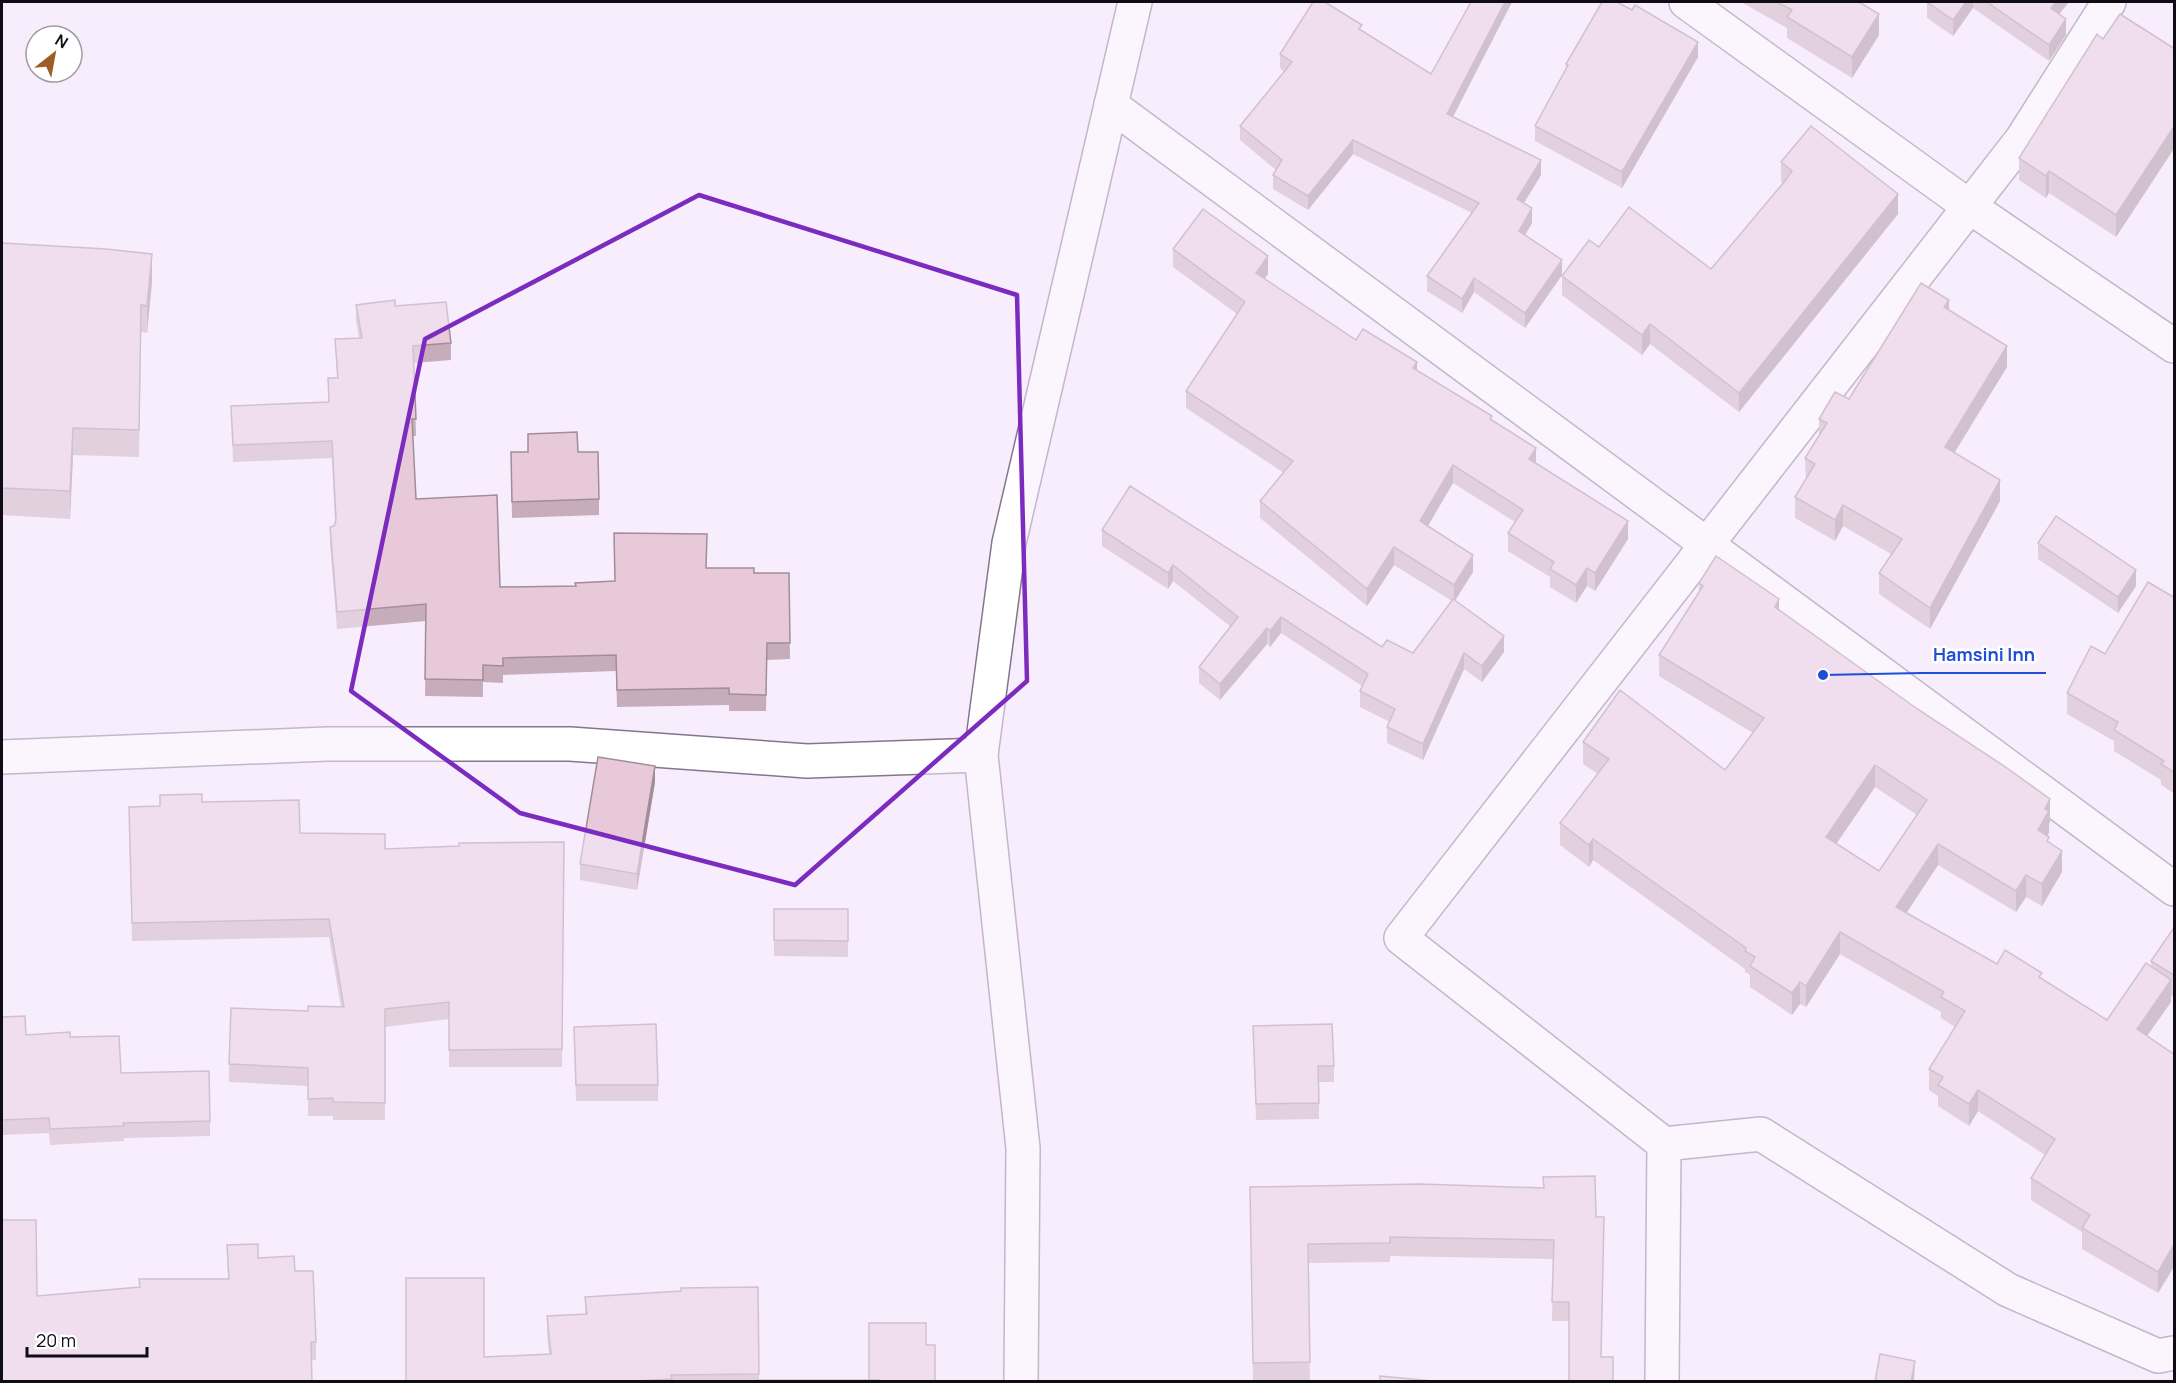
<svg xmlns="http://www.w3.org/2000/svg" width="2176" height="1383" viewBox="0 0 2176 1383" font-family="Manrope,sans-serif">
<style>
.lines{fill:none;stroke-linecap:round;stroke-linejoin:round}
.minor-casing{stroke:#84758d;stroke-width:36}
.minor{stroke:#fff;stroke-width:33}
.wall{fill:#c7adbb;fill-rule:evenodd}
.shaded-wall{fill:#a28d98}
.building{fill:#e7c9d9;stroke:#a28d98;stroke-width:1.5;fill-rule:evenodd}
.marked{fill:none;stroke:#7b2cbf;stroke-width:4.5;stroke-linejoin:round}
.leader{fill:none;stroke:#1d4ed8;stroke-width:2}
.callout-dot{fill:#1d4ed8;stroke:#fff;stroke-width:2}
.callout-label{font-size:18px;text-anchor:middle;font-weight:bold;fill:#1d4ed8;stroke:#fff;stroke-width:5;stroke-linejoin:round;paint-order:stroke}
</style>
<rect width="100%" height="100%" fill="#f7edfd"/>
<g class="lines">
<g class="minor-casing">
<g id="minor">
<path d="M1686,2L1970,207L2174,346"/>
<path d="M1111,105L2174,889"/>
<path d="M2,757L327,744H570L807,761L981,755"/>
<path d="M1664,1144L1761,1134L2008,1290L2158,1356L2174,1353"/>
<path d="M1021,1382L1023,1148L981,755L1009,543L1135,2"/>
<path d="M1662,1382L1664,1144L1401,938L2022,139L2109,2"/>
</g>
</g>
<use href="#minor" class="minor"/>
</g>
<g class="wall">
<path d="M1471,2H1512L1453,117L1541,175L1524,203L1532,223L1525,235L1562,275L1525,328L1474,292L1462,313L1427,291V276L1472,213L1353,154L1308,210L1273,189V175L1276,170L1240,140V126L1284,72L1280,68V54L1362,30L1431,74Z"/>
<path d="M1741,2H1859L1879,35L1852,78L1787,38V28Z"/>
<path d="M1927,2H2069L2059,14L2066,35L2049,61L1973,8L1953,36L1927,18Z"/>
<path d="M1632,10L1698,57L1622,188L1535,141V126L1566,71V64Z"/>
<path d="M2103,39L2175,49V151L2173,150L2116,237L2049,193L2046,198L2019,180V158Z"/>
<path d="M1781,162L1898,214L1739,412L1650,344L1642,355L1562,295V276L1599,247L1711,269L1783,183L1781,182Z"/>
<path d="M2,243L152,282L147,333L141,332L139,457L73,455L70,519L2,515Z"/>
<path d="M1173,249L1268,274L1264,279L1356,340L1417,371L1492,420L1536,463L1628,539L1595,591L1587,586L1576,603L1550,587V577L1508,551V533L1515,522L1453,483L1428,526L1473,572L1455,601L1504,652L1482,682L1464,669L1423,760L1387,743V727L1390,722L1360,707V691L1362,686L1281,633L1270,647L1267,644L1220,700L1199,683V667L1231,627L1173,581L1168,589L1102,546V530L1382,647L1413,653L1452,601L1394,565L1367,606L1260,518V501L1284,473L1186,408V391L1237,314L1173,267Z"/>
<path d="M356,305L395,306L451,343V360L414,363L416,436H413L416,499L500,587L575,586V583L614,581L707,551L706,568L754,573H789L790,659L767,660L766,711H729V705L617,707L616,671L503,675V683L483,682V697L425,696L426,621L337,629L330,544V527L334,526L335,523L332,458L233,462L231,406L329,402L328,378H337L335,339L359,338L356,321Z"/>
<path d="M1949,310L2007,367L1954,453L2000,501L1930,629L1879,594V573L1891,554L1843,526L1835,541L1795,518V497L1806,479L1805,458L1819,435V419L1849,399Z"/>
<path d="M528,434L578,452L599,499V515L512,518L511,452H528Z"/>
<path d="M2038,543L2136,586L2118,613L2038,559Z"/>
<path d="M1699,583L1779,610L2050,821L2049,824V833L2047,835L2049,843L2062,872L2042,906L2026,897L2016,912L1938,865L1906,913L1997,964L2042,979L2107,1020L2151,966V961L2175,930V998L2171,996V1002L2147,1036L2175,1055V1265L2158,1293L2082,1249V1232L2031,1200V1178L2045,1155L1978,1111L1969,1126L1938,1106V1096L1929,1090V1069L1955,1027L1941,1018V1012L1840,954L1806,1007L1800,1004L1792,1015L1750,987V975L1745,972V969L1593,860L1589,867L1560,845V823L1598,774L1583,764V742L1725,770L1753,733L1659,676V655L1699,592ZM1875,787L1917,815L1879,871L1836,844Z"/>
<path d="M2175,598V794L2161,785V780L2114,751V741L2067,714V693L2105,654Z"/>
<path d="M655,782L637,890L580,880V864Z"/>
<path d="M160,795L202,802L300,833L385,849L564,842L562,1067H449V1019L385,1027V1120H333V1116H308V1086L229,1082V1064L308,1011L341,1007L329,937L132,941L129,807H160Z"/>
<path d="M774,909H848V957L774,956Z"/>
<path d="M2,1017L26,1035L70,1037L121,1073L210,1121V1136L124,1138V1141L50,1145L49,1133L2,1135Z"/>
<path d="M1253,1026L1334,1066V1082H1319V1119L1256,1120Z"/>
<path d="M574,1027L658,1085V1101H576Z"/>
<path d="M1250,1187L1596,1217L1604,1236L1601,1357L1613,1382L1569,1321H1552L1553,1259L1390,1256V1262L1308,1263L1310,1381L1253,1382Z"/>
<path d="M227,1245L258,1258L295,1271L316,1342V1360L2,1382L37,1296L228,1279Z"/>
<path d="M585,1297L759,1374V1380H869L926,1345L935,1382H406L484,1357L549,1354L547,1334V1316L585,1314Z"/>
</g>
<g class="shaded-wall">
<path d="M1505,2H1512L1447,128V114Z"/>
<path d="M1966,2H1973V8L1953,36V20Z"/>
<path d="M2056,2H2069L2051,24V8Z"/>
<path d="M1879,14V35L1852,78V57Z"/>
<path d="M2066,19V35L2049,61V45Z"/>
<path d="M1698,42V57L1622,188V172Z"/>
<path d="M2173,128V150L2116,237V215Z"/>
<path d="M1353,140V154L1308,210V196Z"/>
<path d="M1541,160V175L1517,214V199Z"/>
<path d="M2049,171V193L2046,198V176Z"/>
<path d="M1898,194V214L1739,412V393Z"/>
<path d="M1532,208V223L1519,245V231Z"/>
<path d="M152,254V282L147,333V306Z"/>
<path d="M1268,256V274L1256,291V273Z"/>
<path d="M1562,260V275L1525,328V313Z"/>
<path d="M1474,278V292L1462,313V299Z"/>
<path d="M1949,300V321L1944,307Z"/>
<path d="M1650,324V344L1642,355V335Z"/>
<path d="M2007,346V367L1945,468V447Z"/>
<path d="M1417,362V379L1413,368Z"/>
<path d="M73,428V455L70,519V491Z"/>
<path d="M1536,448V466L1529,459Z"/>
<path d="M1453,465V483L1420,539V521Z"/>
<path d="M2000,480V501L1930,629V608Z"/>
<path d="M1843,505V526L1835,541V520Z"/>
<path d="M1628,521V539L1595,591V573Z"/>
<path d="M1394,547V565L1367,606V589Z"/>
<path d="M1473,555V572L1454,602V585Z"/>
<path d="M1173,565V581L1168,589V573Z"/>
<path d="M1587,568V586L1576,603V585Z"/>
<path d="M2136,570V586L2118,613V597Z"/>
<path d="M1779,599V621L1775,607Z"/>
<path d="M1281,617V633L1270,647V631Z"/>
<path d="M1267,628V644L1220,700V684Z"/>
<path d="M1504,636V652L1482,682V666Z"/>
<path d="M1464,653V669L1423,760V744Z"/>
<path d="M1875,765V787L1826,859V837Z"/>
<path d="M655,766V782L637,890V874Z"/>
<path d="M2050,799V821L2049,824V833L2038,851V830L2045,809Z"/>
<path d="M1593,839V860L1589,867V845Z"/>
<path d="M1938,844V865L1896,929V907Z"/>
<path d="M2062,851V872L2042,906V884Z"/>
<path d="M2026,875V897L2016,912V891Z"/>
<path d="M1840,932V954L1806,1007V986Z"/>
<path d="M2171,980V1002L2137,1050V1029Z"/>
<path d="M1800,982V1004L1792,1015V993Z"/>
<path d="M1978,1090V1111L1969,1126V1104Z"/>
<path d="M2175,1243V1265L2158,1293V1272Z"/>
<path d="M1915,1361L1914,1382H1911Z"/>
</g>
<g class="building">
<path d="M1313,2H1325L1362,25L1359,29L1431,74L1471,2H1505L1447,114L1541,160L1517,199L1532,208L1519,231L1562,260L1525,313L1474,278L1462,299L1427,276L1479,203L1353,140L1308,196L1273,175L1282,160L1240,126L1292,62L1280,54Z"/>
<path d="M1602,2H1617L1632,10L1635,5L1698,42L1622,172L1535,126L1568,65L1566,64Z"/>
<path d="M1777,2H1859L1879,14L1852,57L1787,17L1792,10Z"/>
<path d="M1927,2H1966L1953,20Z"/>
<path d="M1987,2H2056L2051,8L2066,19L2049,45Z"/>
<path d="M2120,14L2175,49V128H2173L2116,215L2049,171L2046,176L2019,158L2097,34L2103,39Z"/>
<path d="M1811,126L1898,194L1739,393L1650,324L1642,335L1562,276L1589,240L1599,247L1629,207L1711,269L1785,181L1792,171L1781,162Z"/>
<path d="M1203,209L1268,256L1256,273L1356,340L1363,329L1417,362L1413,368L1492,416L1490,419L1536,448L1529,459L1628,521L1595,573L1587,568L1576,585L1550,569L1554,562L1508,533L1523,510L1453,465L1420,521L1473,555L1454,585L1394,547L1367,589L1260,501L1293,461L1186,391L1245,302L1173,249Z"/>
<path d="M2,243L106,249L152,254L147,306L141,305L139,430L73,428L70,491L2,488Z"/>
<path d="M1921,283L1949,300L1944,307L2007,346L1945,447L2000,480L1930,608L1879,573L1902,539L1843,505L1835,520L1795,497L1815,464L1805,458L1827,423L1819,419L1835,392L1849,399Z"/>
<path d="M395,300V306L446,302L451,343L413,346L416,419H412L416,499L497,495L500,587L576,586L575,583L615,581L614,533L707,534L706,568H754V573H789L790,643H767L766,695L729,694V688L617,690L616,655L503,658V666L483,665V680L425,679L426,604L337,612L330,527L334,526L336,520L332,441L233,445L231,406L329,402L328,378H338L335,339L362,338L356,305Z"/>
<path d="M577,432L578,452H598L599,499L512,502L511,452H528V434Z"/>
<path d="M1130,486L1382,647L1387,640L1413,653L1453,599L1504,636L1482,666L1464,653L1423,744L1387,727L1395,709L1360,691L1368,674L1281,617L1270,631L1267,628L1220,684L1199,667L1238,617L1173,565L1168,573L1102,530Z"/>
<path d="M2056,516L2136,570L2118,597L2038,543Z"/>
<path d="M1716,556L1779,599L1775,607L1916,708L2007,768L2050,799L2045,809L2049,811L2038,830L2049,837L2047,841L2062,851L2042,884L2026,875L2016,891L1938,844L1896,907L1997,964L2005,950L2042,973L2039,977L2107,1020L2146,963L2171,980L2137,1029L2175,1055V1243L2158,1272L2082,1228L2090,1215L2031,1178L2055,1139L1978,1090L1969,1104L1938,1085L1943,1077L1929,1069L1965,1011L1941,997L1944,992L1840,932L1806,986L1800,982L1792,993L1750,966L1755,957L1745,951L1746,948L1593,839L1589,845L1560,823L1609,759L1583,742L1620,690L1725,770L1764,718L1659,655L1703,586L1699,583ZM1875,765L1927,800L1879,871L1826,837Z"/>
<path d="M2148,582L2175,598V773L2161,764L2164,761L2114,730L2118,722L2067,693L2091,646L2105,654Z"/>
<path d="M598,757L655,766L637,874L580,864Z"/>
<path d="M202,794V802L299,800L300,833L385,834V849L459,846V843L564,842L562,1049L449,1050V1002L385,1009V1103L333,1102V1098L308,1099V1068L229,1064L231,1008L308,1011V1006L344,1007L329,919L132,923L129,807L160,806V795Z"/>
<path d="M774,909H848V941L774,940Z"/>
<path d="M2173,929L2175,930V976L2151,961Z"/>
<path d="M25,1016L26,1035L70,1032V1037L119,1036L121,1073L209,1071L210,1121L123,1123L124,1126L50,1129L49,1118L2,1120V1017Z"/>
<path d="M656,1024L658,1085H576L574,1027Z"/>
<path d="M1332,1024L1334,1066H1318L1319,1103L1256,1104L1253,1026Z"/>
<path d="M1595,1176L1596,1217H1604L1601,1357H1613V1382H1569V1302H1552L1554,1240L1390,1237V1243L1308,1244L1310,1362L1253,1363L1250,1187L1420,1184L1544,1188L1543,1177Z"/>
<path d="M2,1220H36L37,1296L140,1287L139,1279H229L227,1245L258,1244V1258L294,1256L295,1271H313L316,1342H311L312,1382H2Z"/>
<path d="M406,1278H484V1357L551,1354L547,1316L587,1314L585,1297L681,1291V1288L758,1287L759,1374L671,1375L672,1379L619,1382H406Z"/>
<path d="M869,1323H926V1345H935V1382H879V1380H869Z"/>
<path d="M1880,1354L1915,1361L1911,1382H1875Z"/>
<path d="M1380,1376L1444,1382H1380Z"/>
<rect x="756" y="1380" width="123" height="2"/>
</g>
<path d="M0 0H2176V1383H0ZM699,195L1017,295L1027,681L795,885L520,813L351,691L425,339Z" fill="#f7edfd" fill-opacity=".55" fill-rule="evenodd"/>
<path class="marked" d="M699,195L1017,295L1027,681L795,885L520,813L351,691L425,339Z"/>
<path class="leader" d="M1823 675L1921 673H2046"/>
<circle class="callout-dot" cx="1823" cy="675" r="6"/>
<g class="callout-label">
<text x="1984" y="661">Hamsini Inn</text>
</g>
<rect width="2176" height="1383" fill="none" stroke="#110c14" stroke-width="6"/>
<g transform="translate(54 54) rotate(31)"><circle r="28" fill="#ffffff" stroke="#a09ea1" stroke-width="1.5"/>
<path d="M0-4.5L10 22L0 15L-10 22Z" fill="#9d5e26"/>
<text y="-9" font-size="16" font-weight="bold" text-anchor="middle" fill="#110c14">N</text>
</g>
<path d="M27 1347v9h120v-9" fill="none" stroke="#110c14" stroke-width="3"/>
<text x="36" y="1347" font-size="18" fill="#110c14" stroke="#ffffff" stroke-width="4.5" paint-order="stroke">20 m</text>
</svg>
